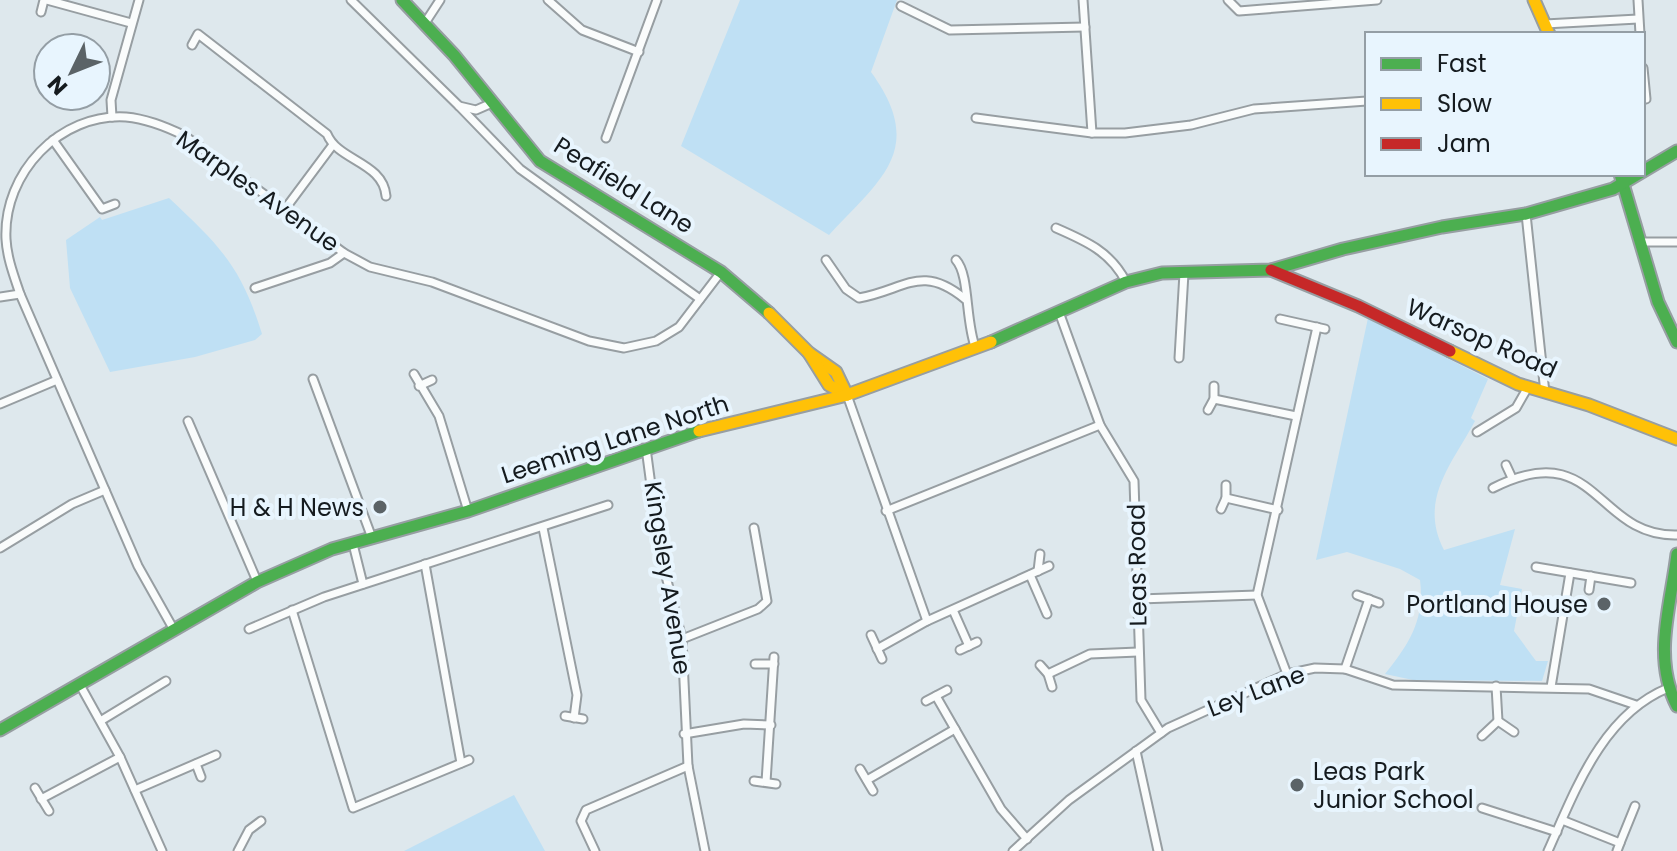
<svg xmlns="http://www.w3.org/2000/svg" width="1677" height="851" viewBox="0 0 1677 851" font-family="Poppins,sans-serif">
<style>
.green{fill:#bfe0f4}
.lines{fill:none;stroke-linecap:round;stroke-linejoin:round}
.street-casing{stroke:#979ea2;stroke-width:11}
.fast-casing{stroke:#979ea2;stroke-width:15}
.slow-casing{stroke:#979ea2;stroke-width:15}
.jam-casing{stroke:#979ea2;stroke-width:15}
.street{stroke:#fafcfc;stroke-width:7}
.fast{stroke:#4caf50;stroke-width:11}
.slow{stroke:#ffc107;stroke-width:11}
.jam{stroke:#c62828;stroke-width:11}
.poi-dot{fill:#5b6367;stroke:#e8f5fe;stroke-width:3}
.labels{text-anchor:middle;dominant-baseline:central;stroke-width:8;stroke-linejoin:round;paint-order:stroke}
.street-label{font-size:24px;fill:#151b1f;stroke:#e8f5fe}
.poi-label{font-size:24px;fill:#151b1f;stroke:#e8f5fe;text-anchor:end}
</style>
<rect width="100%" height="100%" fill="#dee8ed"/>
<g class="green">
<path d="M740,0H897L871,72C927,149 881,179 829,235L681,146Z"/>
<path d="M169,198C220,246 241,266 262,334L255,340L195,357L110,372L70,288L66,240L100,217L102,220Z"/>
<path d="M1368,318L1488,379L1471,418L1475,421C1452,464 1418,500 1444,550L1515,529L1500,585L1522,589L1514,631L1536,661H1548L1542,681L1413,680L1385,674C1409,644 1425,620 1420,580L1400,569L1347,552L1316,560Z"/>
<path d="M514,795L545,851H404Z"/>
</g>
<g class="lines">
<g class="street-casing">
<g id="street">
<path d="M47,0L131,23"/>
<path d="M351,0L459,106L476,110L492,103"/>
<path d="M548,0L582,30L639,52"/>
<path d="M1083,0L1092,133"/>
<path d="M1228,0L1239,11L1377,0"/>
<path d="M1638,0L1640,34"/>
<path d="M901,6L950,30L1085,27"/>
<path d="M41,12L44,0"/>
<path d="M425,23L440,0"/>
<path d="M1545,24L1638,19"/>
<path d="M192,45L198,34L327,134C338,161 383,162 386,196"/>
<path d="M1643,68L1646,99"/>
<path d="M459,106L520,169L700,299"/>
<path d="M112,117L111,100L139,0"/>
<path d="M976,118L1092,133H1125L1191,125L1254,109L1367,101"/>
<path d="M606,138L657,0"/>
<path d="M53,140L102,209L115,204"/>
<path d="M285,209L332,146"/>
<path d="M1526,214L1545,393"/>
<path d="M1056,228C1086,241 1111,252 1126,282"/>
<path d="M1641,242H1677"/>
<path d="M826,260L846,289L859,298C905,290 921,263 965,299"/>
<path d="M956,260C970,275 965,323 976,349"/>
<path d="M255,288L330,263L344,253"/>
<path d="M0,297L20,294"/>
<path d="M1059,312L1100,425L1134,481L1141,700L1161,733"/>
<path d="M1280,319L1325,329"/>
<path d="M1179,358L1184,273"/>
<path d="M414,374L439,416L468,511"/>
<path d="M313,379L372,538"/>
<path d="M419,386L432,380"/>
<path d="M847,395L927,621"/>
<path d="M1214,399L1296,416"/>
<path d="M0,404L57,380"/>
<path d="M1208,410L1214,399V386"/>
<path d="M188,421L257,581"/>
<path d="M1477,432L1516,408L1528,387"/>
<path d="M646,448L660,553L682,639L688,766L705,851"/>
<path d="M1506,465L1512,478"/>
<path d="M1493,488C1597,435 1595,537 1677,535"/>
<path d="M1226,498L1278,510"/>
<path d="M1221,509L1226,498V485"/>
<path d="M886,511L1100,425"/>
<path d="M543,528L577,695L574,718"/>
<path d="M353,544L363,584"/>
<path d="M0,548L72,504L105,490"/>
<path d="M425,564L461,763"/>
<path d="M1536,567L1631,583"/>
<path d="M1038,571L1040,554"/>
<path d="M1030,575L1047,614"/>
<path d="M1589,590L1591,576"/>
<path d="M1357,595L1379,603"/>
<path d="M1139,599L1257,595"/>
<path d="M292,610L353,808L469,760"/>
<path d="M953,610L969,646"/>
<path d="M249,629L324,597L608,505"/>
<path d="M174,630L138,566L20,294C14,276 7,258 6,239C3,173 60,113 126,117C148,119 167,127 185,136L344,253L370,267L432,282L589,341L624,348L656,341L679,327L721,272"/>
<path d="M871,635L882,659"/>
<path d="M682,639L758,609L767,601L754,528"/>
<path d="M877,649L927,621L1049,566"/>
<path d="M960,650L977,642"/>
<path d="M755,664H774"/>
<path d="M1040,665L1048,674L1052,687"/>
<path d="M1345,669L1369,599"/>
<path d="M1048,674L1090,654L1138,652"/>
<path d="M1287,674L1257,595L1317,327"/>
<path d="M80,685L120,757L162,851"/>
<path d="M1496,686L1498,721L1514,732"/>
<path d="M1551,687L1570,573"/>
<path d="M936,696L1001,809L1027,839"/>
<path d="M926,701L947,690"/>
<path d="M565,716L583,719"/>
<path d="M102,720L166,681"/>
<path d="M684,734L744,724L771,725"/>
<path d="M1482,736L1498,721"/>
<path d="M1136,751L1158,851"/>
<path d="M196,764L201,777"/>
<path d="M860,769L873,791"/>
<path d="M867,780L955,729"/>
<path d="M754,781L776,784"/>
<path d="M766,782L774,657"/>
<path d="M35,788L49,811"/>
<path d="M135,790L216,755"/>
<path d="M41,799L120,757"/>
<path d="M1482,808L1557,832"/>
<path d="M1562,820L1620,843L1617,851"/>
<path d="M1620,843L1635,806"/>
<path d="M238,851L249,830L261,821"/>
<path d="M595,851L581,821L586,810L688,766"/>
<path d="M1013,851L1069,800L1168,728L1287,674L1315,668L1345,669L1393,685L1589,689L1636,705"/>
<path d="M1548,851C1575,791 1602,715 1668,688"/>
</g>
</g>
<g class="fast-casing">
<g id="fast">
<path d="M402,0L454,55L540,161L721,272L769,313"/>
<path d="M1620,174L1658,302L1677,342"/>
<path d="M991,342L1126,282L1162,273L1271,270L1343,249L1442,227L1526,214L1613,189L1677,151"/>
<path d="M1677,554C1671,605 1652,657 1677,706"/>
<path d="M0,730L257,582L332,549L468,511L699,431"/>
</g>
</g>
<g class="slow-casing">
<g id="slow">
<path d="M1534,0L1549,34"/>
<path d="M769,313L809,353L836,372L847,395"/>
<path d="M1450,351L1518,384L1589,405L1677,439"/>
<path d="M809,353L829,385L847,395"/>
<path d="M699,431L847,395L991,342"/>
</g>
</g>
<g class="jam-casing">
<path id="jam" d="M1271,270L1358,306L1450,351"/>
</g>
<use href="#street" class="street"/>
<use href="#fast" class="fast"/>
<use href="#slow" class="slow"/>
<use href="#jam" class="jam"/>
</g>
<g class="poi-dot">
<circle cx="380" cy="507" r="8"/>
<circle cx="1604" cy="604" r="8"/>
<circle cx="1297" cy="785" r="8"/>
</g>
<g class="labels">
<g class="street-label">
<text transform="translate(624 185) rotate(32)">Peafield Lane</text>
<text transform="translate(258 191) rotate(35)">Marples Avenue</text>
<text transform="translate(1482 338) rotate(24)">Warsop Road</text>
<text transform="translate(615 439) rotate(-18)">Leeming Lane North</text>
<text transform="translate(1137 565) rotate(-91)">Leas Road</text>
<text transform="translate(668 578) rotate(81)">Kingsley Avenue</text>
<text transform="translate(1256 691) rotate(-21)">Ley Lane</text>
</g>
<g class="poi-label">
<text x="364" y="507">H &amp; H News</text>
<text x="1588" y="604">Portland House</text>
<text x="1313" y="771" text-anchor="start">Leas Park<tspan x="1313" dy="28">Junior School</tspan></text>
</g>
</g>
<rect x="1365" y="32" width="280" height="144" fill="#e8f5fe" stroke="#949ea5" stroke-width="2"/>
<rect x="1381" y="58" width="40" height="12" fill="#4caf50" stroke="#949ea5" stroke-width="2"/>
<text x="1437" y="72" font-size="24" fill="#151b1f">Fast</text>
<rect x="1381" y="98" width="40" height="12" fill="#ffc107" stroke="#949ea5" stroke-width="2"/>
<text x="1437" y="112" font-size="24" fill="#151b1f">Slow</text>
<rect x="1381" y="138" width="40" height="12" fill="#c62828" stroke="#949ea5" stroke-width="2"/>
<text x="1437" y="152" font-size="24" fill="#151b1f">Jam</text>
<g transform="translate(72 72) rotate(227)"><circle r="38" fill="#e8f5fe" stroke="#949ea5" stroke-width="2"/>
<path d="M0-6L14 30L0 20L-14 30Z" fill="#5b6367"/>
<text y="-12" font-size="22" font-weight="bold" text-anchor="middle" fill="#151b1f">N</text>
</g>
</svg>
